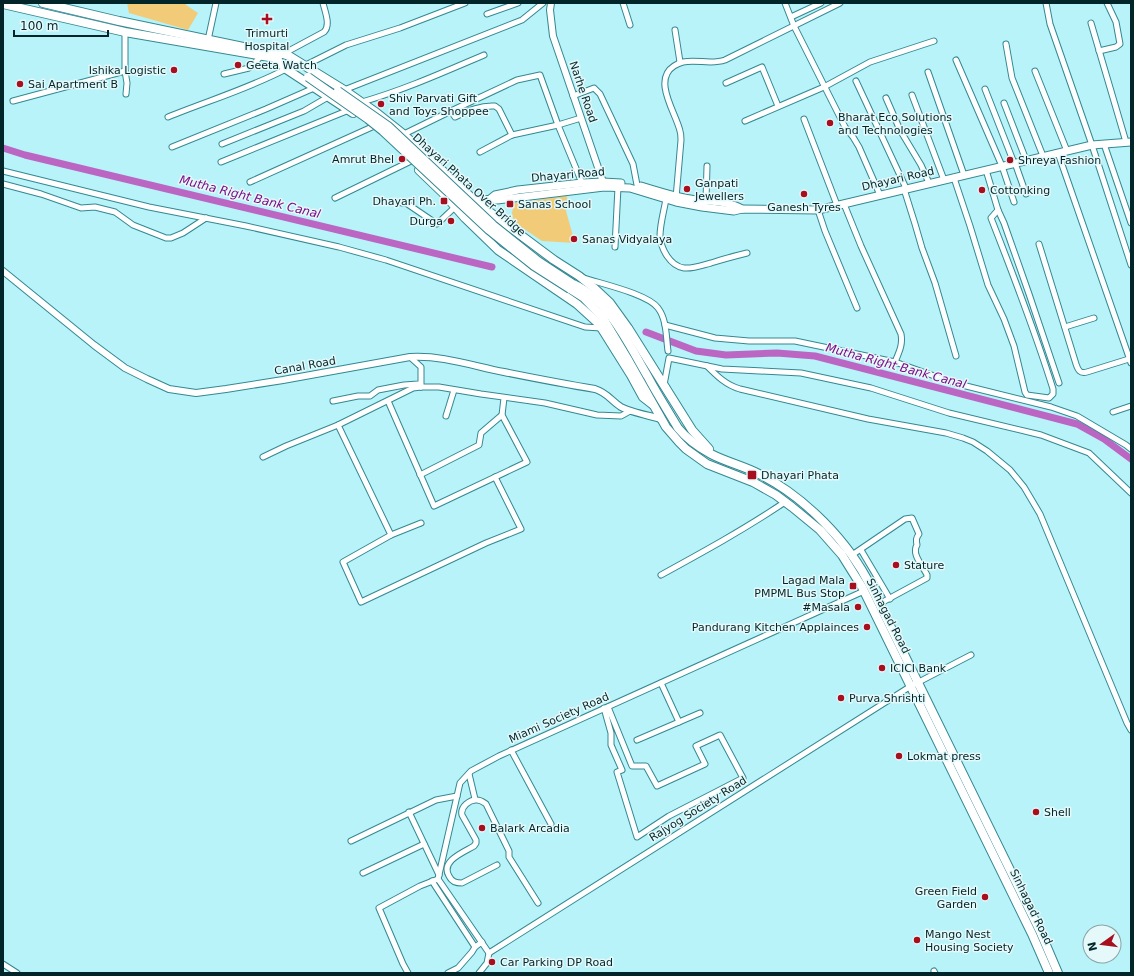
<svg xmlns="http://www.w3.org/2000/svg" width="1134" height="976" viewBox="0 0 1134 976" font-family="'DejaVu Sans',sans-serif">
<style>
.green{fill:#f2cb79}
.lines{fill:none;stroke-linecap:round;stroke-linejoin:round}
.canal{stroke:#bb66c2;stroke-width:7}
.minor-casing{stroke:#348891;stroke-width:7}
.tertiary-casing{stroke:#348891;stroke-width:8}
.secondary-casing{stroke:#348891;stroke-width:9}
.primary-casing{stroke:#348891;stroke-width:10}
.minor{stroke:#fff;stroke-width:5}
.tertiary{stroke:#fff;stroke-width:6}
.secondary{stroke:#fff;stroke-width:7}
.primary{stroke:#fff;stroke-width:8}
.primary-bridge-casing{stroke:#348891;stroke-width:10;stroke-linecap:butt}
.primary-bridge{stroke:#fff;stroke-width:8}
.poi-dot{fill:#a70f1f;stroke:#e5f8fa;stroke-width:1.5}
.labels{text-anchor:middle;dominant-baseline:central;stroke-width:3;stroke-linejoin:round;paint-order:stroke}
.poi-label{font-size:11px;fill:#012529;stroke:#e5f8fa;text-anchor:start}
.street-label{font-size:11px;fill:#012529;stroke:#e5f8fa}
.water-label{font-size:12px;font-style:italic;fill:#7d0e87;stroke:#e5f8fa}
</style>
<rect width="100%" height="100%" fill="#b7f3f9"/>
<g class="green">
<path d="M127,3H187L186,5L198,13L188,30L129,13Z"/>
<path d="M567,196L566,211L575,243L542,241L514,222L512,213L514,203Z"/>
</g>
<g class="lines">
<g class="canal">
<path d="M3,148L25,155L492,267"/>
<path d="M646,332L696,351L726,355L777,353L815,356L1077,424L1104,439L1131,459"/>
</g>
<g class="minor-casing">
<g id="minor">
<path d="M623,3L630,25"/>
<path d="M785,3L794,26L845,127L853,137L859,147L880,195"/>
<path d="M1046,3L1050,24L1092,145L1131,265"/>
<path d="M487,14L518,3"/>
<path d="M791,17L821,3"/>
<path d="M1091,23L1126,142"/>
<path d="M675,30L680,62"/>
<path d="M125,32V71L127,83L126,94"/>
<path d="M208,40L216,3"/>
<path d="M1006,44L1012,78L1043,156"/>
<path d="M1099,51L1116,47L1120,44L1116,22L1107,3"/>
<path d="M283,54L324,32C331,25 325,12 323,3"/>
<path d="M956,60L1002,166L1014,202"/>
<path d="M304,66L346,45L400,28L465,3"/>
<path d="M1035,71L1067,151"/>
<path d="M928,72L964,175"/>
<path d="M224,74L249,68L253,65L260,57"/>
<path d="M856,81L905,186L904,189L915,224L922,248L935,283L956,356"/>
<path d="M726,83L762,67L778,106"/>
<path d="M985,89L1014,163"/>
<path d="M344,90L522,20L543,3"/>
<path d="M912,95L944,180"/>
<path d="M573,96L594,88L600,94L633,164L637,185"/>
<path d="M886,98L900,130L921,165L929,183"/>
<path d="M13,101L125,71"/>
<path d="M362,102C404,90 444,72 484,55"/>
<path d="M1004,103L1026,160"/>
<path d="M451,111L455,117C468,111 481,105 495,106L499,109L512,135"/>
<path d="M168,117C207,101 248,89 286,69"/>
<path d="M804,119L837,205"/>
<path d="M745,121L824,87L870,62L934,41"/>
<path d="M402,135L451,111L517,80L540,75L558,125L582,183"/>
<path d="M222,144L304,111L328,97"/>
<path d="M1104,144L1131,223"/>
<path d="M172,147L266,109L314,88"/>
<path d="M480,152L512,135L558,125L581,118"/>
<path d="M1058,153L1131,363"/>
<path d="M221,162L349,110"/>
<path d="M1015,163L1026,194"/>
<path d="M3,171L149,207L246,226L339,247L386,260L585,327L601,328"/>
<path d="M954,178L970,226L988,285L1004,319L1014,346L1025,392L1027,395L1049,398L1053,394V389C1035,331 1013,274 991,218L998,210L986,170"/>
<path d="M250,182L372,127"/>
<path d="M3,184L41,194L81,208L95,207L115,212L133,225L166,238H171L183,233L206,218"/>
<path d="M335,198L411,161"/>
<path d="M676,198L681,140C681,137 681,134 680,131C676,113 652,80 674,66C677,64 679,63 683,62C697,59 711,65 725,60L840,3"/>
<path d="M666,199C664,211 660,224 660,236C661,249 670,266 684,268C693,269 703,265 711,263C723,259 735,256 747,253"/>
<path d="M706,201L707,166"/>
<path d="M402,203H406L437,224L455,207"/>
<path d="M818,210L825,231L857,308"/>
<path d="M998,210L1004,223L1029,294L1059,383"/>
<path d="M1039,244L1076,364C1078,370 1080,374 1087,372L1129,359"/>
<path d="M615,247L618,187"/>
<path d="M584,278C602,284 648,294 658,308C667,320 666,337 668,351"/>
<path d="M665,325L715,338L749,341H795L895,362C899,352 903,345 901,334L861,246L844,204"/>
<path d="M1065,327L1094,318"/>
<path d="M895,362L954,383L1051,407L1077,416L1126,445L1131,449"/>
<path d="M707,366C717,376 726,385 740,389L868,419L946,433L963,438L973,442L987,451L1010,470L1024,487L1040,514L1127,723L1131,730"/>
<path d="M664,385L669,358L722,369L801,373L871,388L949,413L1041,435L1089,453L1131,493"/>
<path d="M333,401L358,396H370L378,390L404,385L418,384L421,387V367L410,357"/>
<path d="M388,401L434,506L527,462L502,415L504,398"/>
<path d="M1113,412L1131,406"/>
<path d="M446,416L454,390"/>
<path d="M338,425L391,535L343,562L361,602L486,543L521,529L495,477"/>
<path d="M263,457L286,446L338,425L413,388L421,387H439L481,394L545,403L597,415L621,416L630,411"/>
<path d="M420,475L479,445L481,433L502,415"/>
<path d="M391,535L421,523"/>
<path d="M861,550L890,599"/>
<path d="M852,555L905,519L912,518L919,534C916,538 916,540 917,545C911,554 923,566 927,575V578L879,604"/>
<path d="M661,575C703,552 745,529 785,502"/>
<path d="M604,708L611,733V745L622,770L617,772L637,837L669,816L743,778L720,735L696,746L705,764L657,786L646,766H632L608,707"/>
<path d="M679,722L700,713"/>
<path d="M637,740L679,722L661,683"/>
<path d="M511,750L551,824"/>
<path d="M469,774L475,799"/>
<path d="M409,812L439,875"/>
<path d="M351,841L436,800L457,796"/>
<path d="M497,865L462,883C456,883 452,882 449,876C440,861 464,852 474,846L476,843V840L462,815C460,807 470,799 477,800C481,800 483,802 486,804L509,851V857L538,903"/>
<path d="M363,873L424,844"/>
<path d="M432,881L475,947"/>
<path d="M489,953L911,686L971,655"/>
<path d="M3,964L17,973"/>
<path d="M934,971L935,973"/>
<path d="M408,973L403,964L379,908L420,886L438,879"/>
<path d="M448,973L458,968L472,952L475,947L482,942"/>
<path d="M479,973L487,963L489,953L438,879L460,783L471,771L499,756L864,591"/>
</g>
</g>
<g class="tertiary-casing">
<g id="tertiary">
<path d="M551,3L550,10L553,36L604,185"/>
<path d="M3,271L94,345L125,368L147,379L169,389L196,393L226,389L283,380L410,357C442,355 473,366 504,372C534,378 565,384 595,389C608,393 611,401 621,407C630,412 651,416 661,419"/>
</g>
</g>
<g class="secondary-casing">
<g id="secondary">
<path d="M641,186C657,191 673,196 690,199C707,202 727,200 742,209"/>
<path d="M490,199L495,195L518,190L582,183L603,182L621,183"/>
<path d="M473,203C480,199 489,199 497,200L604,187L630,188L676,202L702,207L734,211L742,209L818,210L1092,145L1131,142"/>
</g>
</g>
<g class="primary-casing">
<g id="primary">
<path d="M43,3L119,21L268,52L279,55"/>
<path d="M3,4L125,32L275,58L278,60"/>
<path d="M277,54H283L289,56L344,90L374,111L403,134L476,202L554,260L579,276L594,288L610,303L628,328L692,430L709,449"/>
<path d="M275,58L286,69L353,113"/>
<path d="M419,170L443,193L465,218L498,250L577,304L599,324L631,375L643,397L652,404"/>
<path d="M573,284C609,300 629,345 648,377C657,394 668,411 678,428C687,439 698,447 711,454C726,462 744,466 759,474C804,496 849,542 871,587L1040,931L1058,973"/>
<path d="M570,289L584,298L603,318L627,358L666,427L679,442L686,449L707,464L753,482L776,495L792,507L820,530L842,555L862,587L1032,934L1049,973"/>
</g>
</g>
<use href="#minor" class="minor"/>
<use href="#tertiary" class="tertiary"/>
<use href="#secondary" class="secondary"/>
<use href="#primary" class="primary"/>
<g class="primary-bridge-casing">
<g id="primary-bridge">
<path d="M308,77L368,119L383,131L489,230L534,266L570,289"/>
<path d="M338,91L388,126L493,225L538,261L573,284"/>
</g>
</g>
<use href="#primary-bridge" class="primary-bridge"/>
</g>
<g class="poi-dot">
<path d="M265 13h4v4h4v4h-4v4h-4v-4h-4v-4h4z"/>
<circle cx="238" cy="65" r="4"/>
<circle cx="174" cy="70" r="4"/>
<circle cx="20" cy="84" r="4"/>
<circle cx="381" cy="104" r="4"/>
<circle cx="830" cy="123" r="4"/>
<circle cx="402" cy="159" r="4"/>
<circle cx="1010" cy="160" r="4"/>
<circle cx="687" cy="189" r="4"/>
<circle cx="982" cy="190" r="4"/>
<circle cx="804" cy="194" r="4"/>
<rect x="440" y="197" width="8" height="8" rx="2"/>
<rect x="506" y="200" width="8" height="8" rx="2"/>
<circle cx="451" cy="221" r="4"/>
<circle cx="574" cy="239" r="4"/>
<rect x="747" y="470" width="10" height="10" rx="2"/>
<circle cx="896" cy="565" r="4"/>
<rect x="849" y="582" width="8" height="8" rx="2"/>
<circle cx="858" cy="607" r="4"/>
<circle cx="867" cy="627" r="4"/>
<circle cx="882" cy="668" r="4"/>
<circle cx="841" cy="698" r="4"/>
<circle cx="899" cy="756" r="4"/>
<circle cx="1036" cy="812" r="4"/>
<circle cx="482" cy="828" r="4"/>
<circle cx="985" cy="897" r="4"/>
<circle cx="917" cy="940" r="4"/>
<circle cx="492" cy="962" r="4"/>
</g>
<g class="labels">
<g class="poi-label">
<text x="267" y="33" text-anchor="middle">Trimurti<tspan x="267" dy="13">Hospital</tspan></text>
<text x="246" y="65">Geeta Watch</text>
<text x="166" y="70" text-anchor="end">Ishika Logistic</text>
<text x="28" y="84">Sai Apartment B</text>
<text x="389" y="98">Shiv Parvati Gift<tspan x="389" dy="13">and Toys Shoppee</tspan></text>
<text x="838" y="117">Bharat Eco Solutions<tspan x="838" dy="13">and Technologies</tspan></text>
<text x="394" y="159" text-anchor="end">Amrut Bhel</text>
<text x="1018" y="160">Shreya Fashion</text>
<text x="695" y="183">Ganpati<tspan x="695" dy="13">Jewellers</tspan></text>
<text x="990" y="190">Cottonking</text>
<text x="436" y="201" text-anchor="end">Dhayari Ph.</text>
<text x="518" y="204">Sanas School</text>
<text x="804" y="207" text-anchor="middle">Ganesh Tyres</text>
<text x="443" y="221" text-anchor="end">Durga</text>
<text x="582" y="239">Sanas Vidyalaya</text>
<text x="761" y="475">Dhayari Phata</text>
<text x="904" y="565">Stature</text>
<text x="845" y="580" text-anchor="end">Lagad Mala<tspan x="845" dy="13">PMPML Bus Stop</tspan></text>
<text x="850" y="607" text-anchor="end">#Masala</text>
<text x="859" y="627" text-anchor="end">Pandurang Kitchen Applainces</text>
<text x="890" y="668">ICICI Bank</text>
<text x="849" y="698">Purva Shrishti</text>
<text x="907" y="756">Lokmat press</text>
<text x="1044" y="812">Shell</text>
<text x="490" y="828">Balark Arcadia</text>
<text x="977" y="891" text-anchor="end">Green Field<tspan x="977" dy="13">Garden</tspan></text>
<text x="925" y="934">Mango Nest<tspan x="925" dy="13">Housing Society</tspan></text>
<text x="500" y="962">Car Parking DP Road</text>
</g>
<g class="street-label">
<text transform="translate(583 92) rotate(71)">Narhe Road</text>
<text transform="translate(568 175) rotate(-5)">Dhayari Road</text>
<text transform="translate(898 179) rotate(-13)">Dhayari Road</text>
<text transform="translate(469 185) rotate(42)">Dhayari Phata Over Bridge</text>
<text transform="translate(305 366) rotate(-10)">Canal Road</text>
<text transform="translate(888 616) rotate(63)">Sinhagad Road</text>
<text transform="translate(559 718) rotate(-24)">Miami Society Road</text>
<text transform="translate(698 809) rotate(-32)">Rajyog Society Road</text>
<text transform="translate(1031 907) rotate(64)">Sinhagad Road</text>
</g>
<g class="water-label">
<text transform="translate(250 197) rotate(14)">Mutha Right Bank Canal</text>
<text transform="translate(896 366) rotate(15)">Mutha Right Bank Canal</text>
</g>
</g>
<rect width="1134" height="976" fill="none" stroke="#012529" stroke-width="8"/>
<g transform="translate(1102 944) rotate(256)"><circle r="19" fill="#e5f8fa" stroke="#8aa4a6"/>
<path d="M0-3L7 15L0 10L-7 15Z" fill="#a70f1f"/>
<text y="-6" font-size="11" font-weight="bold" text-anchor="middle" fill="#012529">N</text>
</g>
<path d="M14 30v6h94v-6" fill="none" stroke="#012529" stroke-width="2"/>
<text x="20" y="30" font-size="12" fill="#012529" stroke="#e5f8fa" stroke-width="3" paint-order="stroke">100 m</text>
</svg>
